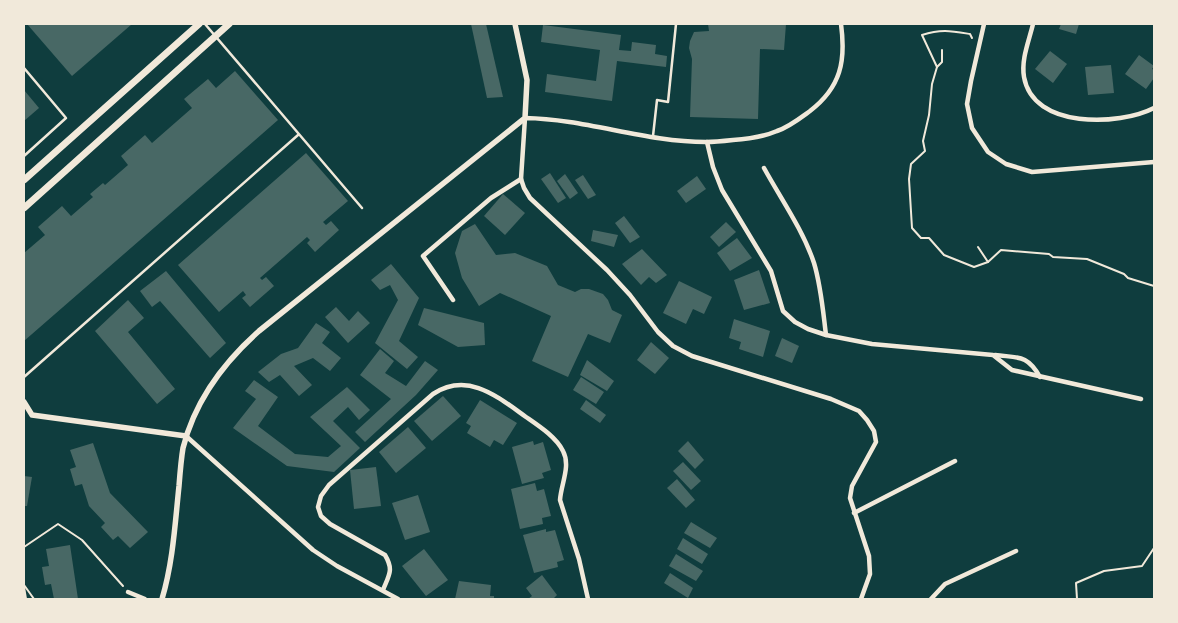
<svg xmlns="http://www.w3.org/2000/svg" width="1178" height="623" viewBox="0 0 1178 623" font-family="Lora,serif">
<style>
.building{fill:#486865}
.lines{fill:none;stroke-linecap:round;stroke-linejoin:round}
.path{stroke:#f1e9da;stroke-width:2}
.service{stroke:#f1e9da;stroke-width:2.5}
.minor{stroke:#f1e9da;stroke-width:4.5}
.tertiary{stroke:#f1e9da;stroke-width:5.5}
.primary{stroke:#f1e9da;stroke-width:7}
</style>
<rect width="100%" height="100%" fill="#0f3d3e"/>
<g class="building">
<path d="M27,24H132L72,76Z"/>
<path d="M471,24H486L503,97L487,98Z"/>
<path d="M708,24H786L784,50L760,49L758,119L690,117L692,59L689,48L690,41L694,32L709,31Z"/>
<path d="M1061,24H1079L1076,34L1059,29Z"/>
<path d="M543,25L621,35L619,50L631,51L632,42L656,45L655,54L667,56L666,67L617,61L612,101L545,92L547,74L596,81L600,50L541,42Z"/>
<path d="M1050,51L1067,64L1053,83L1035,69Z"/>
<path d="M1139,55L1154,66L1152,69L1154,70V78L1146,89L1125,74Z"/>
<path d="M1111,65L1114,93L1088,95L1085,67Z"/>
<path d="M235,71L278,120L24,341V253L45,235L38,227L62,206L71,216L93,197L90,194L103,183L105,185L128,165L121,156L145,135L152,143L192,108L184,99L208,79L216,88Z"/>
<path d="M24,90L39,108L24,121Z"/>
<path d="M306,153L348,201L323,222L326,225L331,221L339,230L315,252L307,243L310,240L307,237L260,278L262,280L266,277L274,286L250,307L242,298L246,295L243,291L219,312L178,265Z"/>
<path d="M550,173L566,198L558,203L541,179Z"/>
<path d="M565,174L578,193L570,199L557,181Z"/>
<path d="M583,175L596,195L588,199L575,180Z"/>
<path d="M697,176L706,189L686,203L677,191Z"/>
<path d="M503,194L525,213L505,235L484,216Z"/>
<path d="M624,216L640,237L630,243L615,223Z"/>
<path d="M726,222L736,232L719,247L710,237Z"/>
<path d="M475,224L496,255L515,253L547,266L558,285L575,292L581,289H589L603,294L608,300L612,310L622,315L610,343L588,334L568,377L532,361L551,316L500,293L479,306L462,278L455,253L462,231Z"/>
<path d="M593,230L618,235L614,247L591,241Z"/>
<path d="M737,238L752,258L730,271L717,253Z"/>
<path d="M642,249L667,275L656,283L649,277L641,285L622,264Z"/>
<path d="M391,264L419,298L399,341L418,357L407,369L375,343L398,300L390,285L380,290L371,280Z"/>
<path d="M759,270L770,303L744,310L734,280Z"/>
<path d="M166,271L226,343L210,358L160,301L152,307L140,291Z"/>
<path d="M679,281L712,297L704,314L693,309L686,324L663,313Z"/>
<path d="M128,300L144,318L128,332L175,389L157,404L95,331Z"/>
<path d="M336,307L349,321L358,311L370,323L348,343L325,317Z"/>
<path d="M424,308L484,323L485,345L458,347L418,325Z"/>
<path d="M734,319L770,331L763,357L739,349L741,342L729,338Z"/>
<path d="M316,323L330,332L322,343L341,358L330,371L313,358L294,366L312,385L299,396L280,375L269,382L258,372L281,354L298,348Z"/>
<path d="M782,338L799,346L792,363L775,356Z"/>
<path d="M651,342L669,358L655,374L637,360Z"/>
<path d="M380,349L394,361L385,373L406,386L425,361L438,370L416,395L365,442L355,432L391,399L360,375Z"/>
<path d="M587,360L614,381L607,391L580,375Z"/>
<path d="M581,377L604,392L596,404L573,390Z"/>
<path d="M254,380L278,397L258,426L295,454L328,457L341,446L310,417L347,387L370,410L359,420L348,407L333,421L360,448L334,472L287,466L233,428L256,399L245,391Z"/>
<path d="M443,396L461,416L432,441L414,421Z"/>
<path d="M480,400L517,423L503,445L494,440L490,447L467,433L471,426L466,423Z"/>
<path d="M586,400L606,415L600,423L580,409Z"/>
<path d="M408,427L426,448L396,473L379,452Z"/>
<path d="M533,441L534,445L543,442L551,470L542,473L544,478L522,484L512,447Z"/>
<path d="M688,441L704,460L695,469L678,451Z"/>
<path d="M93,443L110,493L148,532L130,548L118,536L113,540L101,527L105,523L89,506L82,484L75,486L70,469L76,467L70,450Z"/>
<path d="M683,462L701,481L691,490L673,471Z"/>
<path d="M376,467L381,506L354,509L350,470Z"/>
<path d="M24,476L32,477L27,506H24Z"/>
<path d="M677,479L695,500L686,508L667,488Z"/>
<path d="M535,483L537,491L544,489L551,516L542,518L543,524L520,529L511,489Z"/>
<path d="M418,495L430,532L405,540L392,503Z"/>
<path d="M691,522L717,538L710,548L684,533Z"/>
<path d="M546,529V532L555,530L564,560L557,562L558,567L534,573L523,535Z"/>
<path d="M683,538L708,554L702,564L677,549Z"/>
<path d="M70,545L78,599H54L51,584L45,585L42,567L49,566L46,549Z"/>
<path d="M424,549L448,580L426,596L402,566Z"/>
<path d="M676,554L703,571L696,581L669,566Z"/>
<path d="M670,573L693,588L688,598L664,583Z"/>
<path d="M542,575L557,595L554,598L555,599H528L532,596L526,588Z"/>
<path d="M459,581L491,585L490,596H494V599H455Z"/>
</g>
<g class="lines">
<g class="path">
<path d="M942,50V62L937,67L922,35C941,29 951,31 970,34L972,38"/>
<path d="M937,67L932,84L929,115L923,141L925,151L911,164L909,179L912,228L921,238H929L944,255L974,267L988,262L1001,250L1049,254L1053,257L1087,259L1124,274L1128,278L1154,286"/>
<path d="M978,247L988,262"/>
<path d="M24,547L58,524L82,540L123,586"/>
<path d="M24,585L34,599"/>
<path d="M24,587L26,599"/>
<path d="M1077,599L1076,583L1104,571L1142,566L1154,548"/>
</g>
<g class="service">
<path d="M205,24L362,208"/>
<path d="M24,68L66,118L24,156"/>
<path d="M653,136L657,100L668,102L676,24"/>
<path d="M24,377L298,135"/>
</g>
<g class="minor">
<path d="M841,24C846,61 841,87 810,111C799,119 789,127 777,131C763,137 748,139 733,140C724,141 715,142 706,142C645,142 586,119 525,118L521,179L524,188L530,198L607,270L630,295L658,332L673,346L692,356L831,399L859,411L867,420L874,431L876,442L852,486L850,498L869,556L870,574L861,599"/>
<path d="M984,24L971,81L967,104L972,128L988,152L1006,164L1032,172L1154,162"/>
<path d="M1033,24C1029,41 1021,59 1024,77C1033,129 1119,126 1154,108"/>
<path d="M707,142L713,167L722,190L771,271L783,311L795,322L808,329L826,335L872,344L993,355L1012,370L1141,399"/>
<path d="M764,168C781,199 803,230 814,263C821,286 823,311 826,335"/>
<path d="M453,300L423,256L491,198L521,179"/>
<path d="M995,355C1018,358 1027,354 1040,377"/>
<path d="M186,436L313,550L337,566L398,599"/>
<path d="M854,513L955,461"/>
<path d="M383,590C389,575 394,570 385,555L330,524L321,516L318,507L321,496L329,485L433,394C468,371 498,397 526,417C539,426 556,437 563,451C571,466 561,484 560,500L579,559L588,599"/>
<path d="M128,592L145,599"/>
<path d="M931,599L945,584L1016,551"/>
</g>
<g class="tertiary">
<path d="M24,402L32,415L186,436"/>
<path d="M162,599C173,562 175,524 179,486C180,473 181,460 183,448C195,400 223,363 259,331L525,118L527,80L515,24"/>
</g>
<g class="primary">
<path d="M24,180L199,24"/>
<path d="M24,208L229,24"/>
</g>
</g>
<rect width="1178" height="623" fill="none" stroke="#f1e9da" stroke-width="50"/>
</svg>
